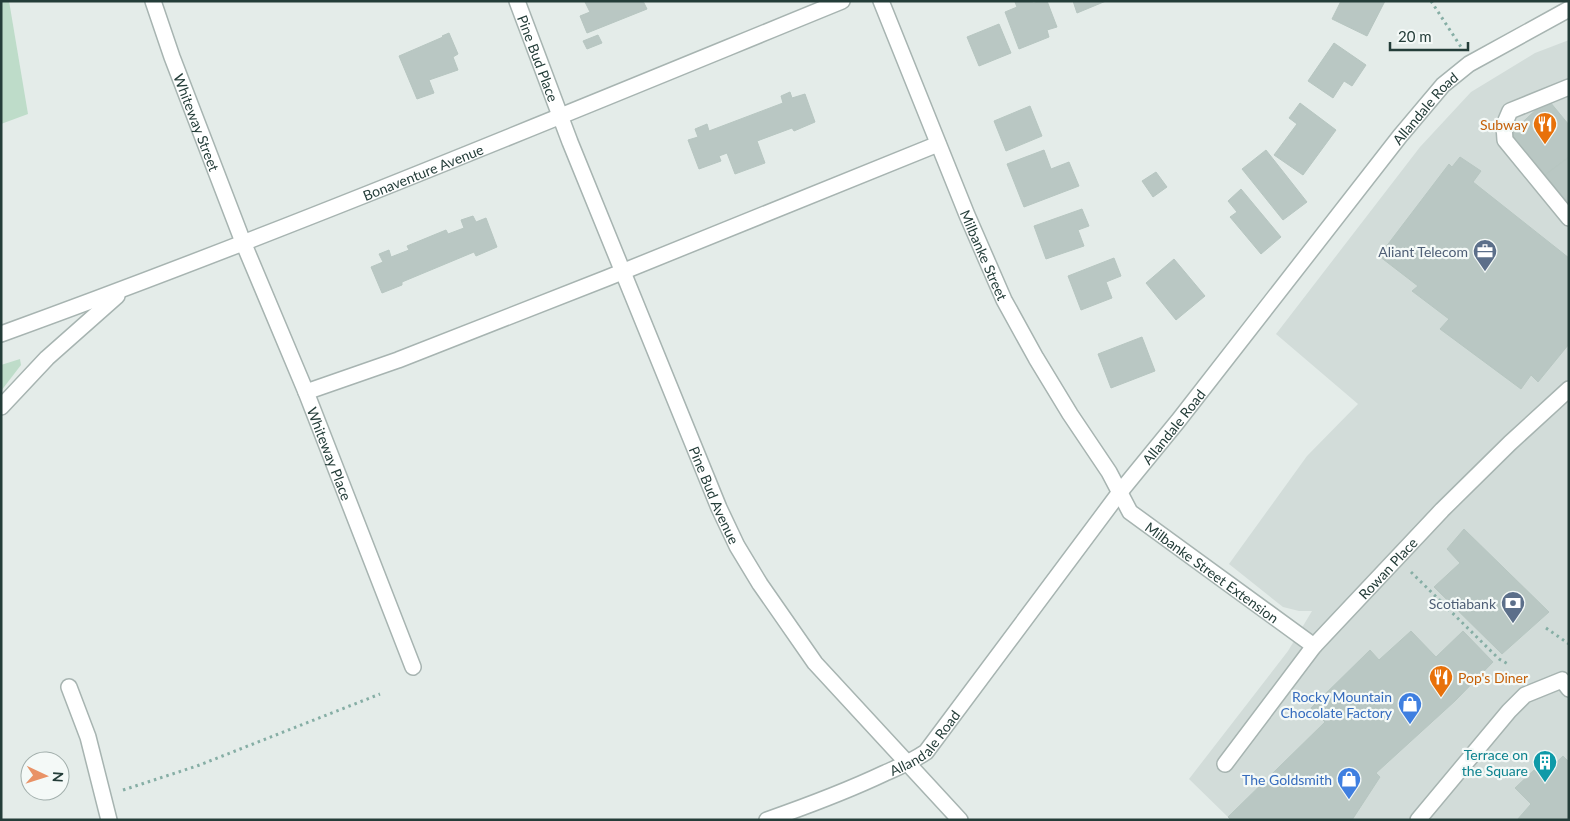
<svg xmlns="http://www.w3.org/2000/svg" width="1570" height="821" viewBox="0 0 1570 821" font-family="Lato,sans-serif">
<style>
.built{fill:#d2dcd9}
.green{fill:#bedcc9}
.building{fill:#b9c7c3;stroke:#b7c6c1}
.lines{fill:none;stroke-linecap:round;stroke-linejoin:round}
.service-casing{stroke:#a7b4b1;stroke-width:18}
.minor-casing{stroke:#a7b4b1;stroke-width:18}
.tertiary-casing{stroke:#a7b4b1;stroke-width:18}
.path{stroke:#86aea5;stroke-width:3;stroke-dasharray:2.5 4;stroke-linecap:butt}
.service{stroke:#fff;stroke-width:15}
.minor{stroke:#fff;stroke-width:15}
.tertiary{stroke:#fff;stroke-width:15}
.labels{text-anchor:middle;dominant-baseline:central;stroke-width:4.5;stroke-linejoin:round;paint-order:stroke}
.street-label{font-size:14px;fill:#243d39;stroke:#f4f9f7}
.food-label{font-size:14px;fill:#c56008;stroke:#f4f9f7;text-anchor:end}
.service-label{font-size:14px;fill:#4e5e75;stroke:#f4f9f7;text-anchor:end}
.shop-label{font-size:14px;fill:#366cbe;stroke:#f4f9f7;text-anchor:end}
.culture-label{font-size:14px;fill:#0d838f;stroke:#f4f9f7;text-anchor:end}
</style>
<rect width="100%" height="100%" fill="#e4ece9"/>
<path class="built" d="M1569,40V820H1231L1189,779L1288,651L1312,611H1299L1283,607L1229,564L1307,456L1358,404L1276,334L1420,147L1471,92L1535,53Z"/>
<g class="green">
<path d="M1,1H9L28,114L1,124Z"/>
<path d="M20,359L21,365L1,391V365Z"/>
</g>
<g class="building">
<path d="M588,1H643L647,9L587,33L580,16L590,12L585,2Z"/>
<path d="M1032,1L1033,3L1047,1L1057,27L1047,30L1049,37L1019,49L1005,12L1017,7L1015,2Z"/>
<path d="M1073,1H1106L1077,13Z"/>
<path d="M1341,1H1385L1367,36L1332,19Z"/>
<path d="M999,24L1011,53L979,66L967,37Z"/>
<path d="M449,33L458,54L453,57L458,70L429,80L434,93L417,99L399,56L443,37L442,36Z"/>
<path d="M598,35L602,43L587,49L583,41Z"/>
<path d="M1334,43L1366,65L1352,86L1344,81L1333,98L1308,81Z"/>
<path d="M790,92L792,98L805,94L815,122L794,131L792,128L757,141L765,163L735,174L727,153L719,156L721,161L699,169L688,140L698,137L695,129L707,124L709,131L783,103L781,96Z"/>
<path d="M1550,102L1569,125V157L1545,175L1511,133L1541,105Z"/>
<path d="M1300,103L1336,130L1303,175L1274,155L1297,124L1289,118Z"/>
<path d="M1030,106L1042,136L1006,151L994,121Z"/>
<path d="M1044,150L1051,169L1069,162L1079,186L1024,207L1007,164Z"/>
<path d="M1266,150L1307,202L1283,220L1242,169Z"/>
<path d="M1460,157L1481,171L1473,182L1569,258V344L1538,382L1531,375L1521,389L1440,329L1449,319L1412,291L1418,286L1379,256L1449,164L1452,167Z"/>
<path d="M1569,157V206L1545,175Z"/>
<path d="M1156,172L1167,187L1153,197L1142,181Z"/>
<path d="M1241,189L1281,237L1261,254L1230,217L1237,212L1228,201Z"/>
<path d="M1082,209L1089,226L1078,230L1084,246L1046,259L1034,226Z"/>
<path d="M473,216L476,222L486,218L497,247L476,256L474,252L402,282V285L382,293L371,267L383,262L379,254L389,250L391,257L409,250L407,246L446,230L448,234L464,228L461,220Z"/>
<path d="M1114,258L1121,276L1106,282L1112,298L1081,310L1068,276Z"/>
<path d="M1174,259L1205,296L1176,320L1146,283Z"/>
<path d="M1142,337L1155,371L1111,388L1098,354Z"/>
<path d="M1464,529L1549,612L1502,654L1434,587L1460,563L1447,549Z"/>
<path d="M1411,631L1436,657L1463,631L1493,662L1455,701L1376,773L1380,777L1352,820H1231L1228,817L1325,722L1311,708L1370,650L1379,660Z"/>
<path d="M1563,756L1569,762V820H1517L1531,804L1515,788L1534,770L1541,777Z"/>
</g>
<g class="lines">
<g class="service-casing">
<g id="service">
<path d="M1569,87L1510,111L1504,125L1505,140L1569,218"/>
<path d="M306,392L398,360L607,278L938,144"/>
<path d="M1418,820L1509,711L1525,695L1562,680L1569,689"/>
</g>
</g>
<g class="minor-casing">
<g id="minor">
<path id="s1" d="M153,1L172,57L243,242L306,392L413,667"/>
<path id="s2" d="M517,1L570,142L719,508L737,546L760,584L815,663L960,820"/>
<path id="s3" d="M881,1L967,215L1004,300L1036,358L1070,414L1109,472L1130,512L1314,646"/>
<path d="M69,687L88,737L109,820"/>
<path id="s4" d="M1225,764L1314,646L1442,510L1510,443L1569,389"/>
<path id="s5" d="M767,820C807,806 847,791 885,773C901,766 911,762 926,752L1120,492L1178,421L1400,136L1443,85L1469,64L1569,9"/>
</g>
</g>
<g class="tertiary-casing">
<g id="tertiary">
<path id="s6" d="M1,334C285,231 563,115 842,1"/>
<path d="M1,407L47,358L117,296"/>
</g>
</g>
<g class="path">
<path d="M1431,1L1461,47"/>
<path d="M1411,572L1499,659L1508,664"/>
<path d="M1546,628L1569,644"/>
<path d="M123,790L197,766L380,694"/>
</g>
<use href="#service" class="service"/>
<use href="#minor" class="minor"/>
<use href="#tertiary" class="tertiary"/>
</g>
<defs>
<g id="restaurant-pin" transform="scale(1.25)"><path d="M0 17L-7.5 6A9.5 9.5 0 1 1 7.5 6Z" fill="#e8710a" stroke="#f4f9f7"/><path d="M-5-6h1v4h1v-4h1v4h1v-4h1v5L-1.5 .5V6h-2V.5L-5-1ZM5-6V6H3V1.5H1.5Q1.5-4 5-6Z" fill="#fff"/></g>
<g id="office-pin" transform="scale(1.25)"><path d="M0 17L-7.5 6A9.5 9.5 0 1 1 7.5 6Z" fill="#5c6f8a" stroke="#f4f9f7"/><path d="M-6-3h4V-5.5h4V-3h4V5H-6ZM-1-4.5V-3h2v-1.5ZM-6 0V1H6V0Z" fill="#fff"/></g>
<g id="bank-pin" transform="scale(1.25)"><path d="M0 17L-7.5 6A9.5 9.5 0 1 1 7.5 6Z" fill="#5c6f8a" stroke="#f4f9f7"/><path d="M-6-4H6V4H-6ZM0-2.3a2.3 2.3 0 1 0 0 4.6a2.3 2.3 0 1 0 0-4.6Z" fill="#fff"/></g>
<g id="shop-pin" transform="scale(1.25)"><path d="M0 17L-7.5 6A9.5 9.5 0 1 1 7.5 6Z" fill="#3f7fe0" stroke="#f4f9f7"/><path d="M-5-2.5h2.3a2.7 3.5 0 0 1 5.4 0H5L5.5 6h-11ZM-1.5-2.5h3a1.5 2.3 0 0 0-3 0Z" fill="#fff"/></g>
<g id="building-pin" transform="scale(1.25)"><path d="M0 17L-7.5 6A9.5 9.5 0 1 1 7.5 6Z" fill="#0f9aa8" stroke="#f4f9f7"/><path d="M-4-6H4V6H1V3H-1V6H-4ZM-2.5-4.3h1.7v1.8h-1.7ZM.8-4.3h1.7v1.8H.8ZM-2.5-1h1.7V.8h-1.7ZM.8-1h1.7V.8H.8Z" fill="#fff"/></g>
</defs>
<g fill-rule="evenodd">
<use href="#restaurant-pin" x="1545" y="124"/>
<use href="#office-pin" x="1485" y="251"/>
<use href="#bank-pin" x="1513" y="603"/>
<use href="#restaurant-pin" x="1441" y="677"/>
<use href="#shop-pin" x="1410" y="704"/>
<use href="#building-pin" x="1545" y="762"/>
<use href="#shop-pin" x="1349" y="779"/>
</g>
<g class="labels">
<g class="street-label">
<text stroke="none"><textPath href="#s2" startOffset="61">Pine Bud Place</textPath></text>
<text stroke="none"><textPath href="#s5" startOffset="988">Allandale Road</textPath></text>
<text stroke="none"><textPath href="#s1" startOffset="129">Whiteway Street</textPath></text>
<text stroke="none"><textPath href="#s6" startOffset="452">Bonaventure Avenue</textPath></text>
<text stroke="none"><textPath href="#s3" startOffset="274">Milbanke Street</textPath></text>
<text stroke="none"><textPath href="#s5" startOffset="582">Allandale Road</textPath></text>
<text stroke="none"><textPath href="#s1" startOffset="486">Whiteway Place</textPath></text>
<text stroke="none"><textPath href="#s2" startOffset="532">Pine Bud Avenue</textPath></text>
<text stroke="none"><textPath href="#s4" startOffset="255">Rowan Place</textPath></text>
<text stroke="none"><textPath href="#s3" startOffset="672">Milbanke Street Extension</textPath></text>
<text stroke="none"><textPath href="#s5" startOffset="178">Allandale Road</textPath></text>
</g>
<g class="food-label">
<text x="1528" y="124">Subway</text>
<text x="1458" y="677" text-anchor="start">Pop's Diner</text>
</g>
<g class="service-label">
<text x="1468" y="251">Aliant Telecom</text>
<text x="1496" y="603">Scotiabank</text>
</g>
<g class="shop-label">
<text x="1392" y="696">Rocky Mountain<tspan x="1392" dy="16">Chocolate Factory</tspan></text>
<text x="1332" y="779">The Goldsmith</text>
</g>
<g class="culture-label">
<text x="1528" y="754">Terrace on<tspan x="1528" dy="16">the Square</tspan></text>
</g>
</g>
<rect width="1570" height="821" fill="none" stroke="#243d39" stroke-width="5"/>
<g transform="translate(45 776) rotate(94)"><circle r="24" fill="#f4f9f7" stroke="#a1aeab"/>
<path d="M0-4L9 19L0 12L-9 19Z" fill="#e99266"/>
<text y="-8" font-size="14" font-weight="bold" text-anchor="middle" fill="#243d39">N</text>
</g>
<path d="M1390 42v8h78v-8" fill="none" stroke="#243d39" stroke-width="2.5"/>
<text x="1398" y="42" font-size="15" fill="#243d39" stroke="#f4f9f7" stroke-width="4" paint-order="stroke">20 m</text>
</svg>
